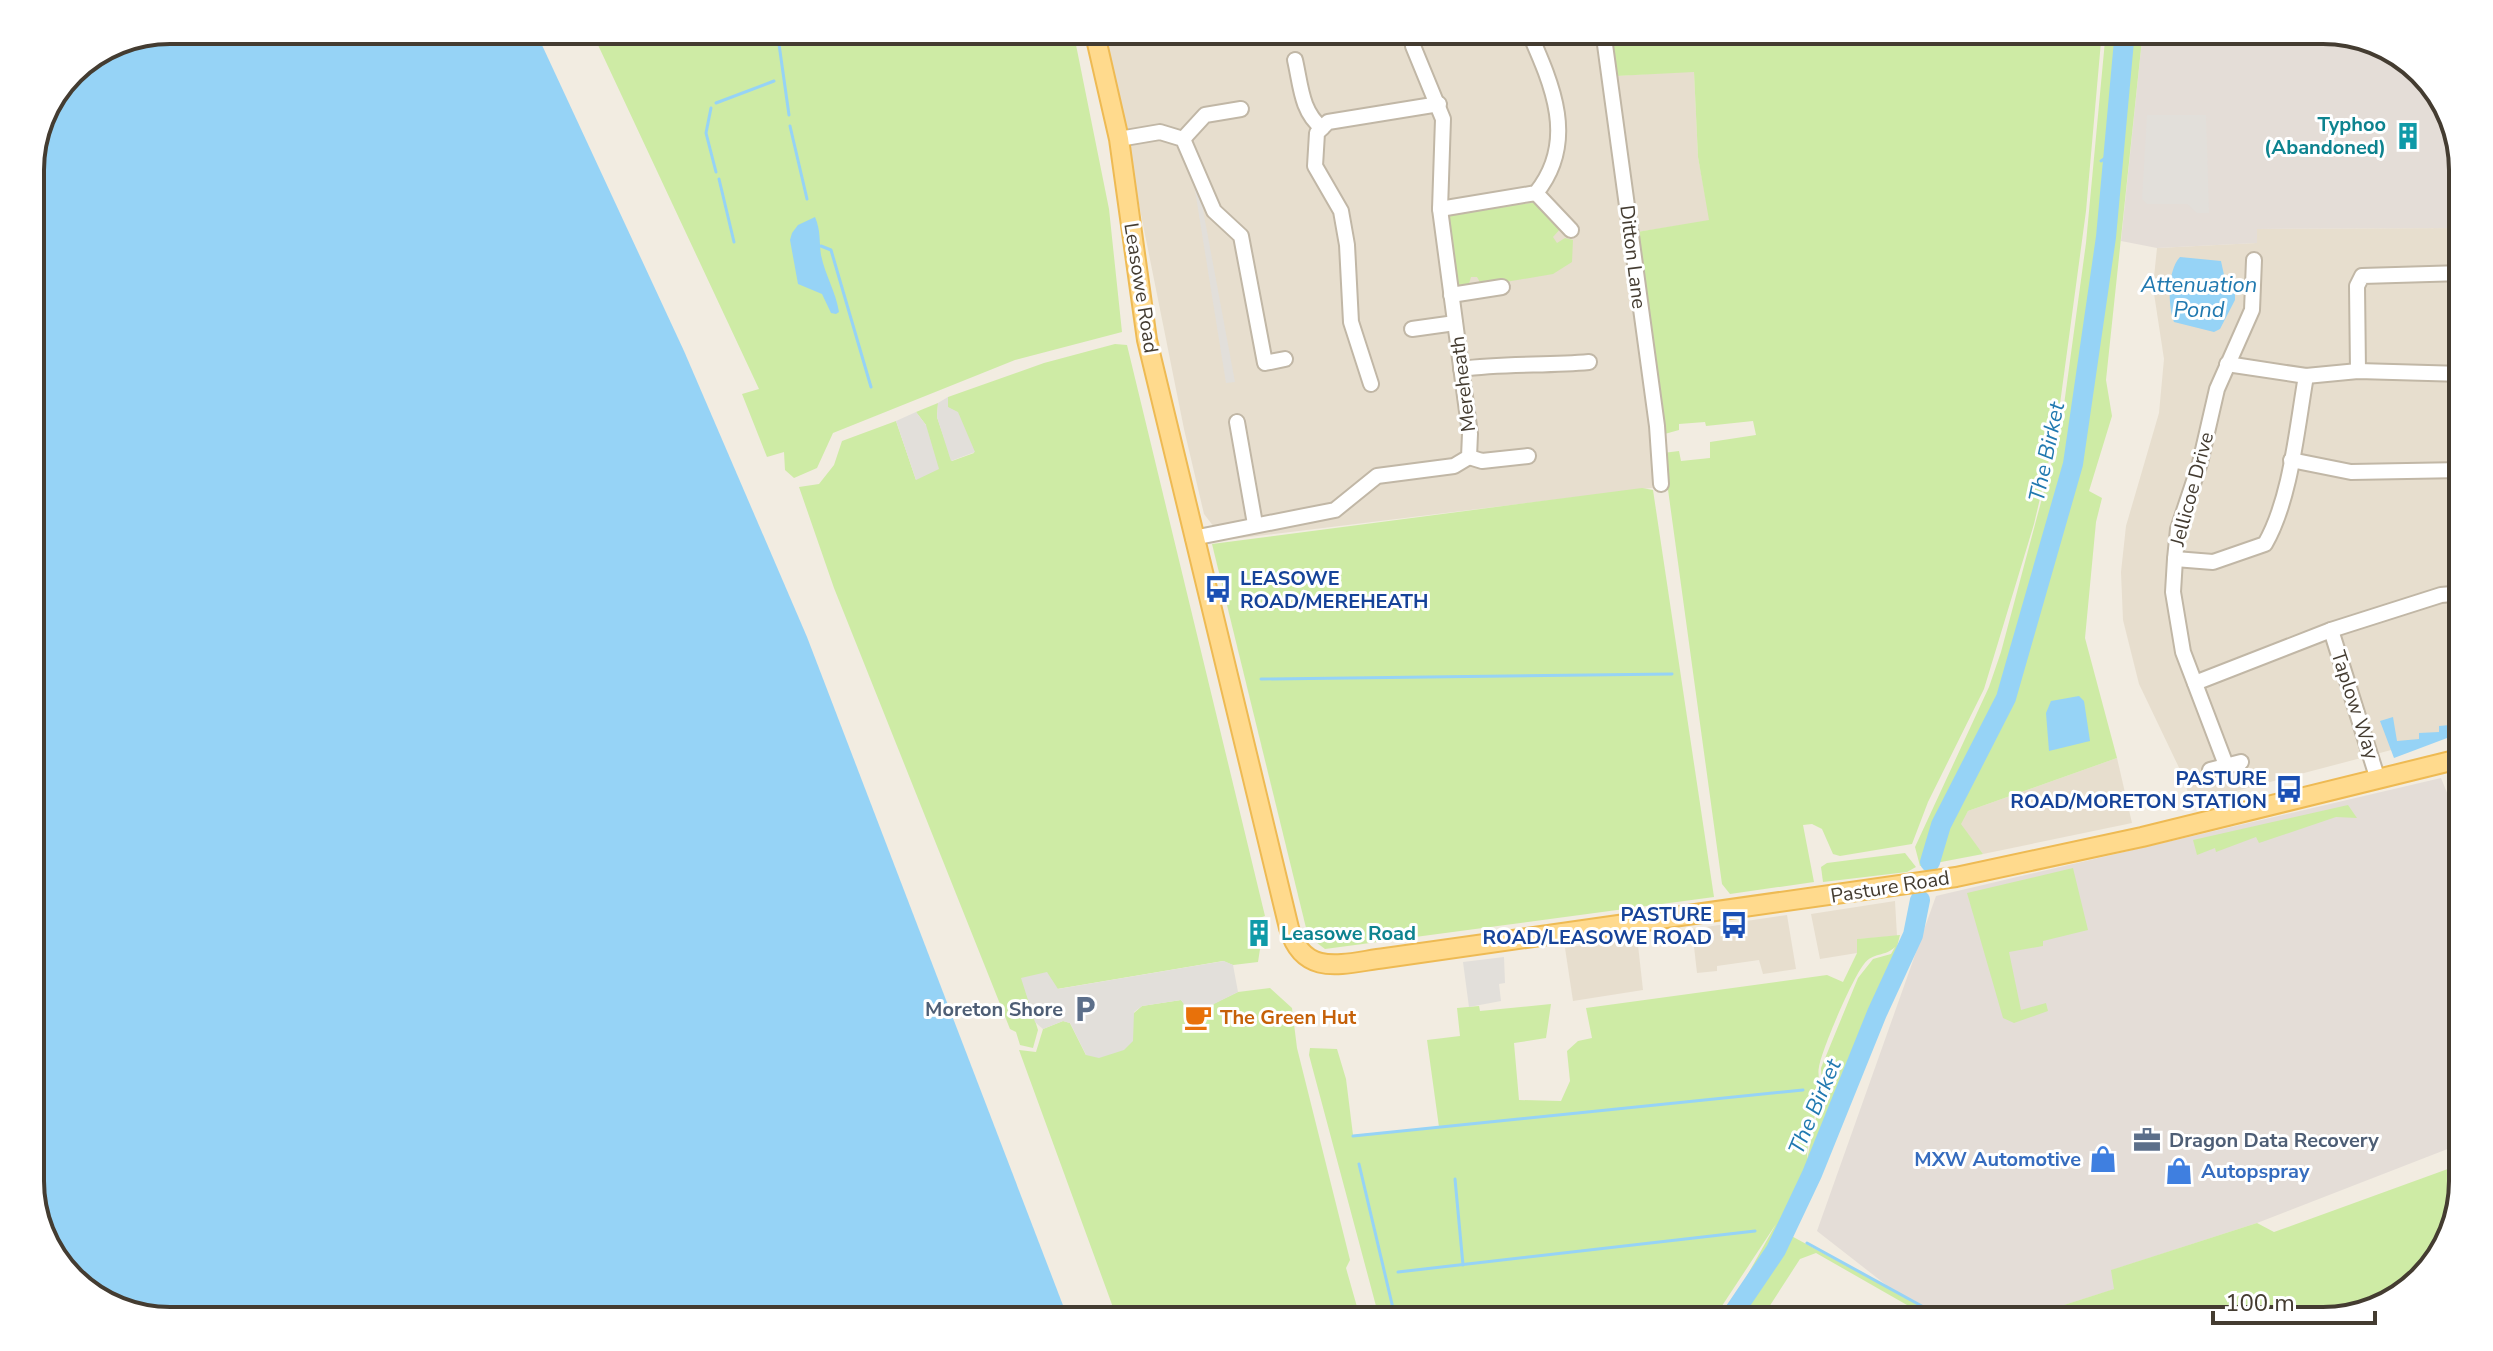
<svg xmlns="http://www.w3.org/2000/svg" width="2493" height="1351" viewBox="0 0 2493 1351" font-family="'Nunito Sans',sans-serif">
<style>
.residential{fill:#e7dece}
.industrial{fill:#e4ddd7}
.green{fill:#ceeba5;fill-rule:evenodd}
.parking{fill:#e2dfda}
.water{fill:#96d3f6}
.lines{fill:none;stroke-linecap:round;stroke-linejoin:round}
.stream{stroke:#96d3f6;stroke-width:3}
.river{stroke:#96d3f6;stroke-width:20}
.minor-casing{stroke:#c1b7a6;stroke-width:18}
.major-casing{stroke:#eeba53;stroke-width:22}
.minor{stroke:#fff;stroke-width:14}
.major{stroke:#ffda8d;stroke-width:18}
.labels{text-anchor:middle;dominant-baseline:central;stroke-width:6;stroke-linejoin:round;paint-order:stroke}
.culture-label{font-size:20px;font-weight:bold;fill:#0d838f;stroke:#fff;text-anchor:end}
.street-label{font-size:20px;fill:#443c31;stroke:#fff}
.transit-label{font-size:20px;font-weight:bold;fill:#164399;stroke:#fff;text-anchor:end}
.service-label{font-size:20px;font-weight:bold;fill:#4e5e75;stroke:#fff;text-anchor:end}
.food-label{font-size:20px;font-weight:bold;fill:#c56008;stroke:#fff;text-anchor:start}
.shop-label{font-size:20px;font-weight:bold;fill:#366cbe;stroke:#fff;text-anchor:end}
.water-label{font-size:22px;font-style:italic;fill:#2179b0;stroke:#fff}
.rim{fill:none;stroke:#443c31;stroke-width:4}
</style>
<rect width="100%" height="100%" fill="#f2ece1"/>
<g class="residential">
<path d="M1104,30H1608L1616,76L1694,71L1698,157L1710,221L1637,232L1667,486L1224,540L1204,514L1184,429Z"/>
<path d="M2463,228V731L2191,803L2183,776L2139,684L2123,620L2121,572L2126,526L2159,413L2164,359L2153,287L2157,248L2256,243L2257,229Z"/>
<path d="M2117,758L2132,823L1983,854L1960,824L1968,811Z"/>
<path d="M1895,901L1897,936L1858,939L1857,953L1820,959L1811,914Z"/>
<path d="M1787,915L1796,969L1763,974L1759,960L1717,966V971L1697,973L1692,929Z"/>
<path d="M1637,936L1643,990L1573,1001L1565,948Z"/>
</g>
<g class="industrial">
<path d="M2143,30H2323L2392,49L2444,100L2463,162V228L2257,229V243L2157,248L2121,241Z"/>
<path d="M2441,778L2463,832V1143L2257,1223L2112,1270L2115,1289L2014,1321H1949L1890,1288L1817,1231L1936,896Z"/>
</g>
<g class="green">
<path d="M591,30H1073L1109,209L1122,332L1015,360L833,433L817,468L794,478L785,470L784,452L767,457L742,394L759,389Z"/>
<path d="M1608,30H2102L2086,211L2057,426L2034,524L1984,689L1928,802L1912,844L1840,856L1833,854L1822,829L1812,824L1803,825L1814,882L1730,894L1722,884L1663,453L1679,451L1681,461L1710,458V442L1756,435L1753,421L1706,426L1705,422L1679,424V430L1661,435L1637,232L1709,220L1698,157L1694,72L1616,76Z"/>
<path d="M2106,30H2143L2106,380L2112,416L2089,491L2102,498L2096,522L2085,638L2117,758L1968,811L1961,824L1983,854L1920,866L1915,847L1989,687L2001,652L2061,427L2086,243Z"/>
<path d="M1537,202L1561,228L1553,237L1557,243L1565,238L1573,240L1572,262L1553,274L1482,286L1477,277H1471L1468,287H1458L1447,215Z"/>
<path d="M1115,344L1127,345L1265,916L1250,921L1260,949L1258,962L1233,965L1223,961L1057,989L1050,982L1022,979L1038,1030L1033,1048L1020,1045L1016,1032L1010,1029L834,588L799,487L819,484L834,465L842,441L896,421L916,480L926,425L916,412L938,403L937,417L952,461L974,453L948,407V397L1044,363Z"/>
<path d="M1642,488L1653,490L1714,897L1325,949L1308,936L1212,544Z"/>
<path d="M2348,805L2357,818L2336,817L2259,843L2256,837L2216,852L2215,848L2197,855L2193,840Z"/>
<path d="M1905,853L1916,867L1907,872L1823,882L1821,867L1827,863Z"/>
<path d="M2073,868L2088,930L2043,941V946L2009,952L2021,1010L2046,1003L2048,1011L2014,1023L2003,1018L1967,893Z"/>
<path d="M1900,935C1892,972 1872,1002 1858,1037C1845,1071 1836,1106 1821,1140C1793,1204 1760,1263 1721,1321H1716L1744,1281L1776,1224L1712,1321H1380L1309,1055L1310,1048L1337,1049L1346,1079L1353,1135L1439,1127L1427,1040L1460,1036L1457,1008L1479,1006L1480,1011L1551,1004L1546,1038L1514,1043L1519,1100L1561,1101L1570,1081L1567,1051L1578,1041L1592,1038L1586,1008L1827,975L1843,982L1857,953V939ZM1895,947L1891,954L1873,959L1858,978L1821,1068L1822,1092L1807,1159C1807,1135 1817,1115 1820,1092C1821,1084 1817,1075 1819,1067C1822,1049 1852,979 1864,964C1873,952 1885,957 1895,947Z"/>
<path d="M1270,988L1292,1008L1297,1048L1350,1260L1346,1268L1361,1321H1118L1019,1050L1036,1052L1043,1029L1063,1021L1070,1023L1086,1055L1142,1006L1181,1000L1192,1014L1238,992Z"/>
<path d="M2456,1166L2462,1184L2444,1250L2393,1302L2323,1321H2014L2114,1289L2111,1270L2257,1223L2274,1232Z"/>
<path d="M1784,1232L1949,1321H1935L1816,1253L1800,1259L1760,1321H1728Z"/>
</g>
<g class="parking">
<path d="M2147,115H2206L2209,213H2197L2187,204H2147L2142,199Z"/>
<path d="M1194,184L1201,199L1235,382L1226,383Z"/>
<path d="M948,397V407L958,412L975,452L951,461L937,417L938,403Z"/>
<path d="M916,412L926,425L939,469L916,480L896,421Z"/>
<path d="M1504,957L1505,983L1499,984L1501,1001L1469,1007L1463,962Z"/>
<path d="M1224,961L1233,965L1238,992L1192,1015L1181,1000L1142,1006L1134,1012L1133,1041L1124,1050L1099,1058L1086,1055L1070,1023L1063,1021L1043,1029L1035,1022L1021,978L1047,972L1058,989Z"/>
</g>
<g class="water">
<path d="M170,30H535L684,351L807,637L1069,1321H170L101,1302L49,1251L30,1189V162L71,71L117,41Z"/>
<path d="M815,217C821,231 819,241 821,255C825,275 836,292 839,312L836,314L831,313L822,294L798,284L790,240L792,233L798,225Z"/>
<path d="M2180,257L2221,261L2226,284L2235,290V300L2220,329L2214,332L2174,322C2168,305 2167,271 2180,257Z"/>
<path d="M2079,696L2084,701L2090,741L2049,751L2046,713L2051,701Z"/>
<path d="M2393,717L2397,741L2419,739V733L2439,732V726L2460,724V718H2463V732L2394,758L2380,721Z"/>
</g>
<g class="lines">
<g class="stream">
<path d="M777,30L789,115"/>
<path d="M716,103L774,81"/>
<path d="M711,108L706,133L716,172"/>
<path d="M790,126L807,199"/>
<path d="M2101,161L2114,152"/>
<path d="M719,179L734,242"/>
<path d="M821,246L831,250L871,387"/>
<path d="M1261,679L1672,674"/>
<path d="M1353,1136L1803,1090"/>
<path d="M1359,1164L1396,1321"/>
<path d="M1455,1179L1463,1265"/>
<path d="M1807,1243L1949,1321"/>
<path d="M1398,1272L1755,1231"/>
</g>
<g class="river">
<path d="M1930,862L1941,825L2006,698L2073,464L2106,237L2125,30"/>
<path d="M1728,1321L1776,1250L1812,1174L1877,1013L1913,935L1920,900"/>
</g>
<g class="minor-casing">
<g id="minor">
<path d="M1603,30L1657,426L1661,484"/>
<path d="M1295,60C1301,86 1301,111 1322,128"/>
<path d="M1119,139L1160,132L1183,139L1214,211L1241,236L1265,363L1285,359"/>
<path d="M1183,139L1205,115L1241,109"/>
<path d="M1536,193L1571,230"/>
<path d="M1440,209L1536,193C1578,141 1552,84 1528,30"/>
<path d="M1451,295L1502,287"/>
<path d="M1412,329L1455,323"/>
<path d="M2227,364L2306,376L2358,371L2463,374"/>
<path d="M1461,369C1504,363 1546,366 1589,362"/>
<path d="M2358,371L2357,286L2362,276L2463,273"/>
<path d="M1371,384L1351,322L1347,245L1341,211L1315,166L1317,133L1328,122L1439,104"/>
<path d="M1237,422L1255,524"/>
<path d="M1469,457L1482,461L1528,456"/>
<path d="M2291,460L2351,472L2463,470"/>
<path d="M1193,538L1335,510L1377,476L1454,466L1469,457L1470,434L1440,209L1443,119L1413,46L1411,30"/>
<path d="M2175,559L2213,562L2265,544C2291,499 2297,427 2306,376"/>
<path d="M2331,630L2378,780"/>
<path d="M2195,683L2331,630L2441,595L2463,593"/>
<path d="M2226,765L2183,652L2173,592L2175,559L2178,529L2200,463L2217,389L2252,310L2254,260"/>
<path d="M2210,770L2241,762"/>
</g>
</g>
<g class="major-casing">
<path id="major" d="M1094,30L1119,139L1147,340L1289,928C1304,979 1344,963 1385,958L1956,877L2142,837L2463,758"/>
</g>
<use href="#minor" class="minor"/>
<use href="#major" class="major"/>
</g>
<defs>
<g id="building-bare" transform="scale(2.16)"><path d="M-4-6H4V6H1V3H-1V6H-4ZM-2.5-4.3h1.7v1.8h-1.7ZM.8-4.3h1.7v1.8H.8ZM-2.5-1h1.7V.8h-1.7ZM.8-1h1.7V.8H.8Z" fill="#0f9aa8" stroke="#fff" stroke-width="2.5" paint-order="stroke"/></g>
<g id="bus-bare" transform="scale(2.16)"><path d="M-5-6H5V4H4V6H2V4H-2V6H-4V4H-5ZM-3.5-4V0h7V-4ZM-3.5 1.2v1.5H-2V1.2ZM2 1.2v1.5H3.5V1.2Z" fill="#1a4fb4" stroke="#fff" stroke-width="2.5" paint-order="stroke"/></g>
<g id="parking-bare" transform="scale(2.16)"><path d="M-3.5-5.5H1a3.5 3.5 0 0 1 0 7H-1V5.5H-3.5ZM-1-3.4V-.6H.8a1.4 1.4 0 0 0 0-2.8Z" fill="#5c6f8a" stroke="#fff" stroke-width="2.5" paint-order="stroke"/></g>
<g id="cafe-bare" transform="scale(2.16)"><path d="M-5.5-4.5H6V0H3Q3 3.5 0 3.5H-2.5Q-5.5 3.5-5.5 0ZM3-3.2v2h1.7v-2ZM-6 4.5H4V6H-6Z" fill="#e8710a" stroke="#fff" stroke-width="2.5" paint-order="stroke"/></g>
<g id="office-bare" transform="scale(2.16)"><path d="M-6-3h4V-5.5h4V-3h4V5H-6ZM-1-4.5V-3h2v-1.5ZM-6 0V1H6V0Z" fill="#5c6f8a" stroke="#fff" stroke-width="2.5" paint-order="stroke"/></g>
<g id="shop-bare" transform="scale(2.16)"><path d="M-5-2.5h2.3a2.7 3.5 0 0 1 5.4 0H5L5.5 6h-11ZM-1.5-2.5h3a1.5 2.3 0 0 0-3 0Z" fill="#3f7fe0" stroke="#fff" stroke-width="2.5" paint-order="stroke"/></g>
</defs>
<g fill-rule="evenodd">
<use href="#building-bare" x="2408" y="136"/>
<use href="#bus-bare" x="1218" y="589"/>
<use href="#bus-bare" x="2289" y="789"/>
<use href="#bus-bare" x="1734" y="925"/>
<use href="#building-bare" x="1259" y="933"/>
<use href="#parking-bare" x="1085" y="1009"/>
<use href="#cafe-bare" x="1198" y="1017"/>
<use href="#office-bare" x="2147" y="1140"/>
<use href="#shop-bare" x="2103" y="1159"/>
<use href="#shop-bare" x="2179" y="1171"/>
</g>
<g class="labels">
<g class="culture-label">
<text x="2386" y="124">Typhoo<tspan x="2386" dy="23">(Abandoned)</tspan></text>
<text x="1281" y="933" text-anchor="start">Leasowe Road</text>
</g>
<g class="street-label">
<text transform="translate(1633 257) rotate(83)">Ditton Lane</text>
<text transform="translate(1141 288) rotate(81)">Leasowe Road</text>
<text transform="translate(1463 384) rotate(-97)">Mereheath</text>
<text transform="translate(2192 489) rotate(-75)">Jellicoe Drive</text>
<text transform="translate(2355 705) rotate(72)">Taplow Way</text>
<text transform="translate(1890 887) rotate(-9)">Pasture Road</text>
</g>
<g class="transit-label">
<text x="1240" y="578" text-anchor="start">LEASOWE<tspan x="1240" dy="23">ROAD/MEREHEATH</tspan></text>
<text x="2267" y="778">PASTURE<tspan x="2267" dy="23">ROAD/MORETON STATION</tspan></text>
<text x="1712" y="914">PASTURE<tspan x="1712" dy="23">ROAD/LEASOWE ROAD</tspan></text>
</g>
<g class="service-label">
<text x="1063" y="1009">Moreton Shore</text>
<text x="2169" y="1140" text-anchor="start">Dragon Data Recovery</text>
</g>
<g class="food-label">
<text x="1220" y="1017">The Green Hut</text>
</g>
<g class="shop-label">
<text x="2081" y="1159">MXW Automotive</text>
<text x="2201" y="1171" text-anchor="start">Autopspray</text>
</g>
<g class="water-label">
<text x="2199" y="285">Attenuation<tspan x="2199" dy="25">Pond</tspan></text>
<text transform="translate(2047 452) rotate(-78)">The Birket</text>
<text transform="translate(1815 1107) rotate(-67)">The Birket</text>
</g>
</g>
<path d="M0 0H2493V1351H0ZM170 44H2323A126 126 0 0 1 2449 170V1181A126 126 0 0 1 2323 1307H170A126 126 0 0 1 44 1181V170A126 126 0 0 1 170 44Z" fill="#fff" fill-rule="evenodd"/>
<path class="rim" d="M170 44H2323A126 126 0 0 1 2449 170V1181A126 126 0 0 1 2323 1307H170A126 126 0 0 1 44 1181V170A126 126 0 0 1 170 44Z"/>
<path d="M2213 1311v12h162v-12" fill="none" stroke="#443c31" stroke-width="4"/>
<text x="2225" y="1311" font-size="24" fill="#443c31" stroke="#ffffff" stroke-width="6" paint-order="stroke">100 m</text>
</svg>
